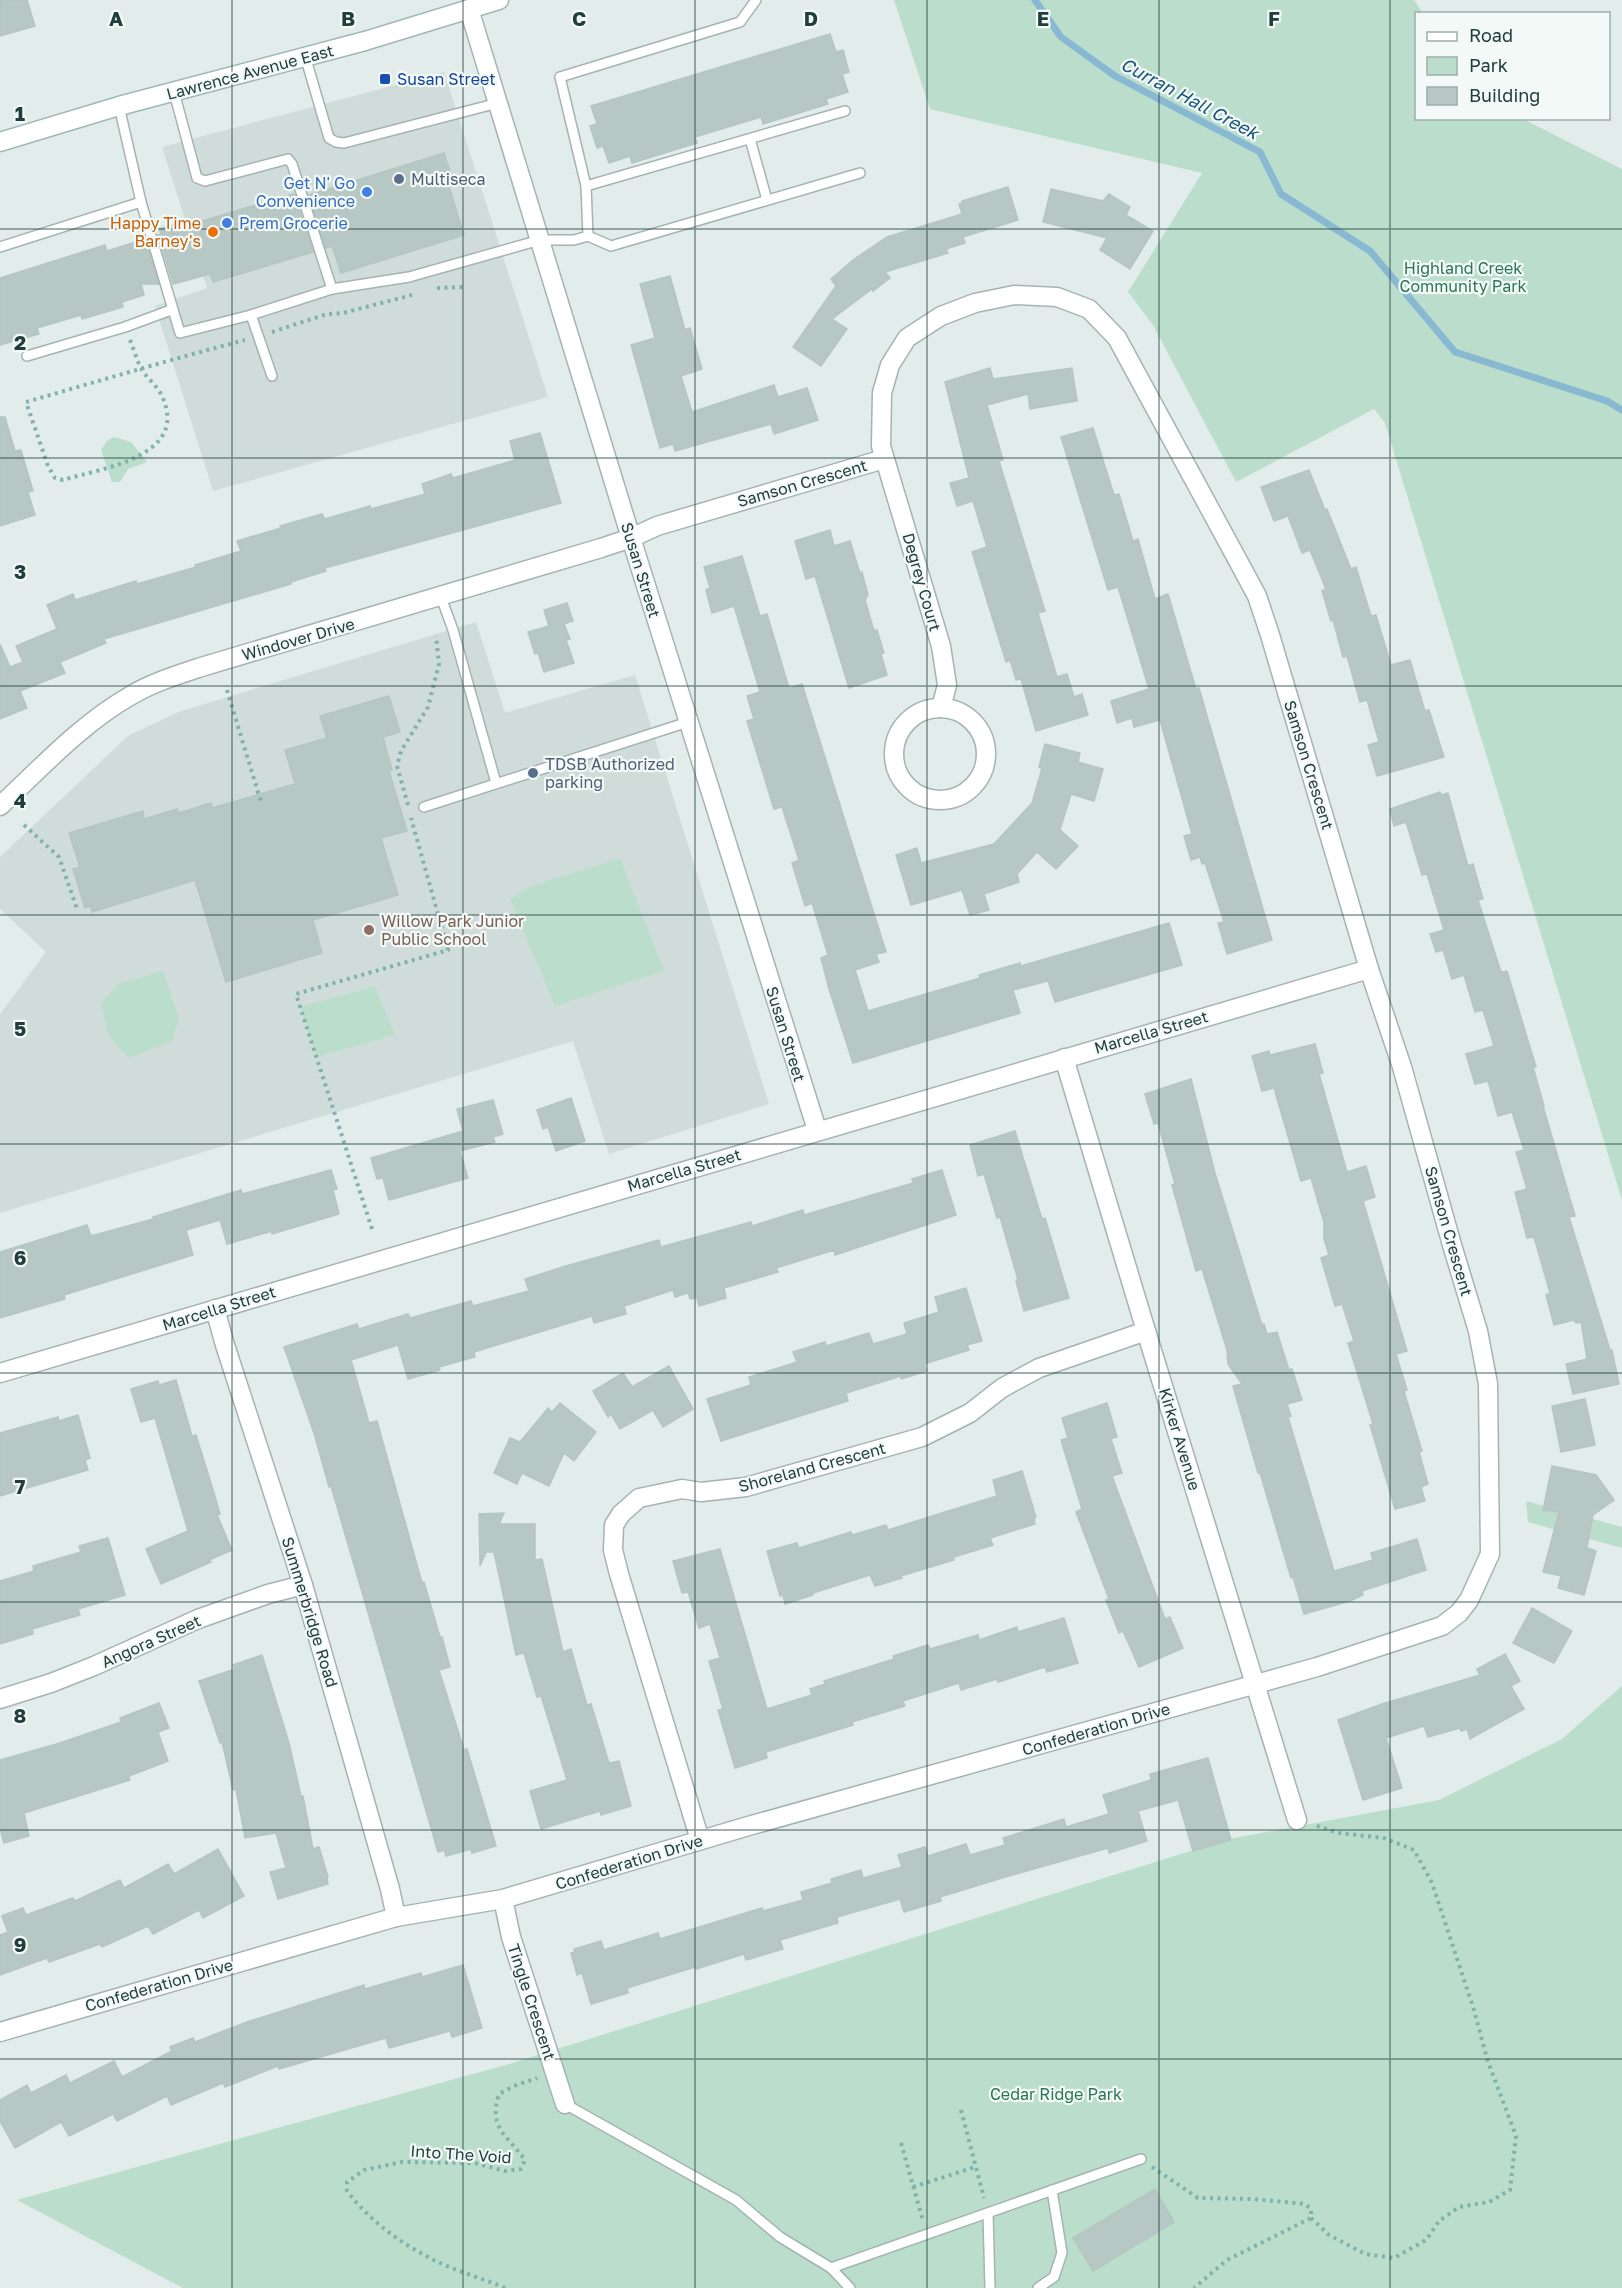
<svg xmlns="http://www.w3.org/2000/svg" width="1622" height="2288" viewBox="0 0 1622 2288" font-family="'Golos Text',sans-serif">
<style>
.built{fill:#d0dcd9}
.green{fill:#badecb}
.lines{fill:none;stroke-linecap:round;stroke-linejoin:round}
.stream{stroke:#89b8d2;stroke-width:7}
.building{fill:#b7c7c3;stroke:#b4c6c2;stroke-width:1.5}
.lane-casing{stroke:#a4b4b2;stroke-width:12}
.street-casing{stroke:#a4b4b2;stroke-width:21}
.secondary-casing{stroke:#a0b8b4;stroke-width:21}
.path{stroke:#81b1ab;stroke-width:4;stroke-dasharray:3 4.5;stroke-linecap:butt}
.lane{stroke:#fff;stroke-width:9}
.street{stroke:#fff;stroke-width:18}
.secondary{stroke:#fff;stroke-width:18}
.grid{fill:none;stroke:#213e3c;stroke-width:1.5;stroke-opacity:0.55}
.transit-dot{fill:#1a4fb4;stroke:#f2f9f7;stroke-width:2}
.service-dot{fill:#5c6f8a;stroke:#f2f9f7;stroke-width:2}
.shop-dot{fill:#3f7fe0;stroke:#f2f9f7;stroke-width:2}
.food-dot{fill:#e8710a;stroke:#f2f9f7;stroke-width:2}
.education-dot{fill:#8d6e63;stroke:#f2f9f7;stroke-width:2}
.labels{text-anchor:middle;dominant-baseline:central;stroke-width:4.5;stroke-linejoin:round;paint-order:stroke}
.street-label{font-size:16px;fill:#213e3c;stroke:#f2f9f7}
.transit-label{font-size:16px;fill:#164399;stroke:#f2f9f7;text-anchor:start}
.service-label{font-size:16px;fill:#4e5e75;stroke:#f2f9f7;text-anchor:start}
.shop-label{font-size:16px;fill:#366cbe;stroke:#f2f9f7;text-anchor:end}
.food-label{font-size:16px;fill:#c56008;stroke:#f2f9f7;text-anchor:end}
.park-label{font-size:16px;fill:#2b7557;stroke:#f2f9f7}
.education-label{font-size:16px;fill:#785e54;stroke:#f2f9f7;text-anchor:start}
.water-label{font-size:18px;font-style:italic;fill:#1a577b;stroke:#f2f9f7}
.grid-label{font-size:20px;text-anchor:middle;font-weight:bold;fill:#213e3c;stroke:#f2f9f7;stroke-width:4.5;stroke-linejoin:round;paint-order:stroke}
</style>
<rect width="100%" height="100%" fill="#e2ecea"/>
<g class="built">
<path d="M444,72L548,397L213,491L155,306L207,288L162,147Z"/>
<path d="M476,622L505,713L635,675L769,1104L609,1154L573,1041L0,1213V1014L46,952L0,909V857L128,736L178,712Z"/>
</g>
<g class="green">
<path d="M894,0H1414L1423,13L1416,14V118L1523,119L1622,169V1200L1385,423L1374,409L1236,482L1153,325L1128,292L1202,173L930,109Z"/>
<path d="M114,437L131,442L147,462L128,469L120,482H112L101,450L107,441Z"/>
<path d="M620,858L664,971L555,1006L510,899L532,886Z"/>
<path d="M163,971L179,1019L172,1041L129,1058L108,1035L101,1003L120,983Z"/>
<path d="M375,986L395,1035L316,1057L300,1007Z"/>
<path d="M1526,1501L1622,1527V1548L1528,1522Z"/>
<path d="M1622,1686V2288H183L17,2200L509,2064L1229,1839L1439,1800L1562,1739Z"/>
</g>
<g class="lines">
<path class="stream" d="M1035,0L1061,37L1115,76L1260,152L1281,194L1370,251L1455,352L1607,401L1622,410"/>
</g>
<g class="building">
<path d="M0,0H27L35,26L0,36Z"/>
<path d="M830,34L836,52L843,50L849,72L842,74L848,92L826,99L828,104L763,124L761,117L695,137L697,143L632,163L630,156L609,163L603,146L597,148L590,126L597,124L591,106Z"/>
<path d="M444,153L452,178L447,180L464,235L341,273L332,246L326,248L309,195Z"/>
<path d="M1008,187L1018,220L963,237L965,243L946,249L948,253L885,272L890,278L873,291L872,289L832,319L847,329L821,366L793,347L836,286L831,279L853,260L887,237L962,214L959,204L962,203V201Z"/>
<path d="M1051,189L1103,201L1109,194L1130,207L1126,215L1153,231L1130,269L1100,250L1107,238L1043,222Z"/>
<path d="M294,194L313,252L213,282L210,274L173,284L158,235L161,234L159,229L184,221L185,226Z"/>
<path d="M145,239L159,284H141L144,295L122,302L123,307L82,319L81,315L37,328L39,334L0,345V278L105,245L107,251Z"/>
<path d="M670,276L685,330L690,328L702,369L681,376L692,412L774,385L778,397L807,388L818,420L774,434L771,424L675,451L673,444L660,448L631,345L655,338L640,284Z"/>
<path d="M990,368L993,379L1072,368L1077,401L1030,409L1028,394L987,405L1003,460L999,461L1045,611L1038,613L1057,677L1067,674L1074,697L1082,694L1088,715L1036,731L1021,679L1016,680L1010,660L1006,662L972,552L987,547L973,501L957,506L950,483L969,478L945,382Z"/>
<path d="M0,417H5L15,451L21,450L33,491L28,492L35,515L0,526Z"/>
<path d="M1093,428L1114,495L1119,494L1133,541L1138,539L1155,599L1168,594L1196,689L1199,688L1272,940L1227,954L1218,923L1224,922L1205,863L1202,864L1200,857L1191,860L1184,836L1192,834L1160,720L1134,727L1132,718L1117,723L1111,701L1149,689L1118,587L1108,590L1061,437Z"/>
<path d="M540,433L561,503L325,568L326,571L291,582V584L104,639L106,643L60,662L65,673L20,691L27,708L0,719V644L10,667L23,662L16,646L57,629L47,605L73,594L75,600L136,581L137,584L196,567L195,565L241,551L237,541L281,528L280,526L322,514L325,519L370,506L371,509L425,494L422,484L451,474L453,478L515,460L510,441Z"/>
<path d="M1309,470L1325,510L1327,509L1351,569L1356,567L1371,616L1376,615L1391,665L1410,660L1425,711L1429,710L1444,757L1377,776L1368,745L1379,742L1367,700L1360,702L1347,656L1343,657L1333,620L1331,621L1322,591L1326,589L1310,550L1302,553L1288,516L1274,521L1261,487Z"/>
<path d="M830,530L834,546L850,541L860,573L862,572L868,595L865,600L874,631L877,630L884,653L881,654L887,675L849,688L815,576L806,579L795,541Z"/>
<path d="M742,556L760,616L767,614L789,688L802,684L886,952L876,954L879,962L855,970L868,1011L980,978L979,975L1020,963L1021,966L1169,923L1182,965L1055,1002L1048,981L1013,990L1020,1013L853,1063L829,989L821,958L828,955L812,903L805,906L792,863L799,860L782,807L774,809L747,721L754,719L747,696L760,692L734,606L712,613L706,590L710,588L704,567Z"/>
<path d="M567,603L573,621L564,624L570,639L566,640L574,663L544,672L538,653L535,654L528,632L549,626L544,610Z"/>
<path d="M389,696L400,732L383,737L392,770L389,771L407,831L381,838L398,895L313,920L322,953L226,982L195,880L92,912L91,906L85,908L73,869L80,867L69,833L143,811L144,819L177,809L179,813L211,803L212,808L295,784L285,750L327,738L320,716Z"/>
<path d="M1045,744L1080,753L1078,762L1103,769L1094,801L1071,794L1060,830L1078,846L1056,869L1037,852L1017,874L1019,882L984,894L989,910L970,915L962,890L911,905L896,855L917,848L921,863L994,844L1032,803L1042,768L1039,767Z"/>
<path d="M1440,792L1441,795L1448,793L1468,866L1473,864L1483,899L1478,900L1501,972L1507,971L1536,1067H1533L1544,1106H1543L1575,1216L1569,1217L1610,1350H1612L1619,1384L1573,1394L1566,1364L1587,1359L1581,1322L1576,1323L1574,1320L1554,1325L1546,1295L1550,1293L1534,1237L1527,1238L1515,1192L1527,1189L1516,1152L1524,1150L1512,1112L1498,1116L1488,1081L1475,1084L1466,1054L1494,1046L1483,1010L1475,1012L1464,975L1452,979L1443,950L1436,952L1430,934L1444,930L1427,874L1422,875L1406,822L1394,826L1390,809Z"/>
<path d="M1315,1044L1323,1073L1319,1074L1347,1172L1366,1166L1375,1197L1363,1201L1407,1351L1396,1354L1407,1390L1404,1391L1422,1451L1419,1452L1428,1484L1421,1487L1425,1501L1395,1509L1370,1425L1373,1424L1348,1343L1354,1341L1342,1304L1335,1306L1321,1258L1329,1255L1324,1239V1222L1311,1178L1301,1181L1274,1088L1262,1091L1252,1056L1269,1051L1270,1055Z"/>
<path d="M1191,1079L1215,1173L1262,1325L1264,1324L1267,1334L1277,1332L1289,1370L1292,1369L1302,1400L1287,1404L1291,1416L1288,1417L1334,1571L1373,1560L1371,1553L1417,1539L1426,1570L1362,1591L1363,1595L1350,1601L1304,1614L1293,1577L1291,1578L1260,1473H1258L1233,1386L1242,1384L1228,1364L1227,1350L1202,1269L1196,1271L1172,1185L1175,1184L1158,1123L1154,1124L1145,1094Z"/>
<path d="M571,1098L585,1141L556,1151L548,1127L543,1129L537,1110Z"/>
<path d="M493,1100L503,1134L493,1137L495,1142L460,1151L468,1178L389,1200L383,1178L377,1179L371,1158L463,1131L457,1109Z"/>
<path d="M1015,1131L1042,1219L1045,1218L1069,1298L1024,1311L1016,1281L1018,1280L1000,1217L997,1218L984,1174L978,1176L970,1145Z"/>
<path d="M331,1170L337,1189L333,1190L339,1214L272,1234V1231L227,1244L220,1220L186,1230L193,1255L64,1295L65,1299L0,1318V1252L87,1225L91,1236L153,1219V1217L241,1190L242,1194Z"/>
<path d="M942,1170L956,1215L835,1255L834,1250L776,1268L778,1272L724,1288L726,1298L699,1306L697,1298L690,1299L688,1293L675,1297L673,1290L624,1306L626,1314L594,1323L592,1316L474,1352L475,1357L439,1367L440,1370L408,1379L398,1345L351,1360L369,1423L377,1421L422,1583L424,1582L440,1637H442L450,1667L439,1670L464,1750L467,1749L496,1846L472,1853L471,1849L446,1856L444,1850L438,1852L331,1486L329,1487L314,1433L284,1347L357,1324L359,1329L408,1314L410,1318L471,1301L473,1306L529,1291L525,1279L566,1266L659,1240L661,1247L751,1222L752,1226L803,1210L804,1215L913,1183L912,1179Z"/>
<path d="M966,1288L982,1341L967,1345L969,1350L924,1364L927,1371L901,1379V1376L846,1393L848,1401L721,1441L707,1399L751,1385L749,1377L797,1362L793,1352L825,1342L826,1346L869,1333L873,1344L907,1334L904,1323L939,1312L935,1297Z"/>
<path d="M669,1366L693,1409L663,1427L653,1410L620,1429L611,1414L608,1417L593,1391L623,1373L632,1387Z"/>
<path d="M176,1380L192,1436L196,1435L214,1493L220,1514L217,1515L232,1550L209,1560L211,1562L161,1584L146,1549L188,1531L155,1418L141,1422L131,1389L158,1381L159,1385Z"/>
<path d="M1585,1399L1595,1445L1561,1452L1552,1406Z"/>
<path d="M560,1403L596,1432L574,1461L564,1453L549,1486L522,1473L517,1484L494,1473L510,1438L520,1442L548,1408L552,1412Z"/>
<path d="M1107,1403L1117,1437L1111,1439L1122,1473L1112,1476L1165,1619L1170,1617L1183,1648L1139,1667L1123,1631L1119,1633L1106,1600L1109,1599L1076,1512L1082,1509L1061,1440L1068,1438L1062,1418Z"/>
<path d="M78,1415L90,1458L85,1460L88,1470L0,1496V1433L58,1417L59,1421Z"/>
<path d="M1552,1466L1596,1475L1614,1500L1593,1515L1587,1548L1596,1551L1584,1595L1558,1588L1561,1576L1543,1572L1559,1512L1543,1510Z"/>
<path d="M1022,1471L1036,1517L1034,1518L1035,1524L990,1538L993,1545L954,1557V1560L901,1576L902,1578L875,1586L870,1575L813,1593V1595L785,1604L783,1595L780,1596L767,1551L797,1543L799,1548L851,1532L852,1535L886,1525L888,1530L945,1512L997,1496L993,1480Z"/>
<path d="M504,1513L499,1524H535V1560L542,1559L563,1652L571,1649L587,1705L591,1704L609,1763L619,1761L631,1806L601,1815L600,1811L541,1829L530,1791L567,1780L541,1696L537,1697L524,1653L516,1655L494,1552H486L480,1566L479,1514Z"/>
<path d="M108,1538L125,1595L78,1609L80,1615L32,1629L33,1634L0,1644V1581L34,1571L33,1566L81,1552L79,1546Z"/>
<path d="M720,1549L767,1709L812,1695L810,1689L825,1684L824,1681L894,1659L893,1656L928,1645L930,1649L978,1635L979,1640L1017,1627L1018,1632L1064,1618L1078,1663L1047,1672L1045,1667L998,1682L997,1679L961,1690L959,1683L903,1701L905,1706L852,1722L853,1725L766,1752L767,1758L735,1768L718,1710L723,1709L709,1661L720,1658L710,1624L699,1628L688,1592L682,1593L673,1561Z"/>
<path d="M1532,1608L1572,1631L1554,1663L1513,1643Z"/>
<path d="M1505,1654L1520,1681L1511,1686L1524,1709L1470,1739L1467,1729L1461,1731L1460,1728L1428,1737L1424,1726L1386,1738L1402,1788L1363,1800L1338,1720L1382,1704L1480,1675L1477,1669Z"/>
<path d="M262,1655L289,1743L301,1796H303L313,1849L319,1847L328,1877L327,1878L328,1884L278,1899L270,1872L286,1868L276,1833L245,1838L236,1789L233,1790L222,1742L220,1743L199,1681L235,1669L233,1665Z"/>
<path d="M159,1703L169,1728L158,1732L168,1761L129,1776L130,1780L24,1813L29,1836L4,1843L0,1829V1760L60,1743L121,1722L120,1718Z"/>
<path d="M1208,1758L1231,1840L1193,1851L1178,1800L1138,1811L1147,1841L1109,1853L1108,1848L1002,1878L940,1897L941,1901L904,1912L900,1899L837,1917L838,1923L780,1940L783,1949L746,1960L744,1954L696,1969L695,1967L627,1988L628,1993L591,2004L582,1973L577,1975L571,1953L575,1952L574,1949L601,1941L604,1950L658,1933L660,1939L762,1908L763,1911L803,1900L801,1892L832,1883L831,1879L861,1870L863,1878L902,1867L898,1855L925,1847L928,1856L966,1844L970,1855L1005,1845L1003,1838L1064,1819L1066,1827L1109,1814L1103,1795L1151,1780L1150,1774Z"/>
<path d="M218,1849L244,1896L203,1918L199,1910L153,1934L148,1926L102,1947L100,1944L49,1962L47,1958L0,1975V1935L8,1932L2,1916L23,1908L26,1915L73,1898L75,1901L120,1880L124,1888L168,1864L174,1874Z"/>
<path d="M463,1965L482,2028L452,2037L450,2031L389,2048L386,2038L279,2069L278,2066L225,2087L223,2083L171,2105L167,2096L117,2121L113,2114L69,2136L61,2122L15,2148L0,2121V2100L27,2085L31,2093L66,2075L70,2083L114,2061L122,2077L172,2051L170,2047L193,2038L195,2042L247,2022L364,1985L365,1989L421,1973L422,1977Z"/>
<path d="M1155,2189L1174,2222L1093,2271L1073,2238Z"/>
</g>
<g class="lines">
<g class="lane-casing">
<g id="lane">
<path d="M305,56L329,138L336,142L344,143L498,103"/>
<path d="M174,92L197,178L205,181L288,159L292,164L332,289L409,277L540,240H574L588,236L586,186L560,77L740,22L756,0"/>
<path d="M119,106L141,202L180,333L251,315L332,289"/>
<path d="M750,139L767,200"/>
<path d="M586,186L845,111"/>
<path d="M588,236L611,246L860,173"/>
<path d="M0,247L141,202"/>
<path d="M251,315L272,376"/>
<path d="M27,356L125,327L171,310"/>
<path d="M441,597L453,630L496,783"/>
<path d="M424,807L688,722"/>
<path d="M565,2104L736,2200L780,2237L831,2268L1141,2159"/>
<path d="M988,2213L990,2288"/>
<path d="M831,2268L850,2288"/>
<path d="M1038,2288L1054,2277L1062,2253L1052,2190"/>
</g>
</g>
<g class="street-casing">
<g id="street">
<path d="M469,9L631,538L817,1130"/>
<circle cx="940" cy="754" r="46"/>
<path d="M0,806C41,768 81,724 130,696C151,683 175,676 198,668L601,548L631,538L657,526L884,459"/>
<path d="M1064,1058L1146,1331L1297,1820"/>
<path d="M215,1309L225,1345L303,1585L390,1889L396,1917"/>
<path d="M0,1373L1369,969"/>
<path d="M0,1699L51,1683L94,1666L198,1619L268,1594L303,1585"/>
<path d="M700,1840L619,1574L613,1550L614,1525L621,1514L639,1498L682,1489L701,1492L746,1487L922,1437L970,1413L1002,1388L1039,1368L1146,1331"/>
<path d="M503,1899L511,1937L565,2104"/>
<path d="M0,2032L396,1917L503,1899L745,1827L1317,1667L1442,1626L1459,1613L1469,1600L1490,1554L1488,1384L1478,1331L1452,1245L1402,1067L1369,969L1270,635L1257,596L1236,557L1117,338L1089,309L1057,297L1014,295L975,303L941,316L907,338L890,365L882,393L881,446L941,646L947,685L941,708"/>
</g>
</g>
<g class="secondary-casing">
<path id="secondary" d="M0,142L119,106L365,41L499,0"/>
</g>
<g class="path">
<path d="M437,288L463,287"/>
<path d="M272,332L327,314L343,313L412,295"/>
<path d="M130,340C134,350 137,361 142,370C148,379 158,387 162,396C190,457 102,468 63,480L55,478L48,466L26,402C99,381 172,359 245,340"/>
<path d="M227,690L261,802"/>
<path d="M408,805L397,766L401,751L428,707L439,664L436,636"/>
<path d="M24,825L59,857L77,909"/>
<path d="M372,1229L296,994L448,950L411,818"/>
<path d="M961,2110L984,2198"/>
<path d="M901,2143L923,2221"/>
<path d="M1152,2167L1198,2198L1253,2199L1305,2204L1311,2209V2218L1227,2260L1194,2288"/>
<path d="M913,2187L975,2167"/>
<path d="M1311,2218L1329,2235L1365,2254L1394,2258L1426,2240L1439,2221L1459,2207L1489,2202L1510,2190L1516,2136L1487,2059L1474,2010L1432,1883L1414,1850L1384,1838L1339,1833L1314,1825"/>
<path d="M505,2288C482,2278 455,2271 432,2259C400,2243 369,2220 347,2191V2182L364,2170L402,2162L475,2163L505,2171L521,2169L525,2160C507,2135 488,2128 499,2094L514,2086L537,2078"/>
</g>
<use href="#lane" class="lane"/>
<use href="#street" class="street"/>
<use href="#secondary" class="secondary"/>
</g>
<path class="grid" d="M232,0V2288M463,0V2288M695,0V2288M927,0V2288M1159,0V2288M1390,0V2288M0,229H1622M0,458H1622M0,686H1622M0,915H1622M0,1144H1622M0,1373H1622M0,1602H1622M0,1830H1622M0,2059H1622"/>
<rect class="transit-dot" x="379" y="73" width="12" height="12" rx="3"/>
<g class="service-dot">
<circle cx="399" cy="179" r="6"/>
<circle cx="533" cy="773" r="6"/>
</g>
<g class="shop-dot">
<circle cx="367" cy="192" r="6"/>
<circle cx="227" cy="223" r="6"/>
</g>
<circle class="food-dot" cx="213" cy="232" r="6"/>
<circle class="education-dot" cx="369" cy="930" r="6"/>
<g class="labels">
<g class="street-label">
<text transform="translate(250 72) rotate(-15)">Lawrence Avenue East</text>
<text transform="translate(802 483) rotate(-16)">Samson Crescent</text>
<text transform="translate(641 570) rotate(73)">Susan Street</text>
<text transform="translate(922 582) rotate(74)">Degrey Court</text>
<text transform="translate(298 639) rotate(-16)">Windover Drive</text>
<text transform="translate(1309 765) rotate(73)">Samson Crescent</text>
<text transform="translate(1151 1032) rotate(-16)">Marcella Street</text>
<text transform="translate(786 1034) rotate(73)">Susan Street</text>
<text transform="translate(684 1170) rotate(-16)">Marcella Street</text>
<text transform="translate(1449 1231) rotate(74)">Samson Crescent</text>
<text transform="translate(219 1308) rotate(-17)">Marcella Street</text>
<text transform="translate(1180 1439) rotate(73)">Kirker Avenue</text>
<text transform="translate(812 1467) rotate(-15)">Shoreland Crescent</text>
<text transform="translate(310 1612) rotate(73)">Summerbridge Road</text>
<text transform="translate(151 1641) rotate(-24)">Angora Street</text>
<text transform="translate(1096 1729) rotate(-16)">Confederation Drive</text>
<text transform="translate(629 1862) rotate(-17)">Confederation Drive</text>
<text transform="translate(159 1985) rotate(-16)">Confederation Drive</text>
<text transform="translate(532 2002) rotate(72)">Tingle Crescent</text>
<text transform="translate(461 2154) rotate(4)">Into The Void</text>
</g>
<g class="transit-label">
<text x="397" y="79">Susan Street</text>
</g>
<g class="service-label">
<text x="411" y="179">Multiseca</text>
<text x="545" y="764">TDSB Authorized<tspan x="545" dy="18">parking</tspan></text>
</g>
<g class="shop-label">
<text x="355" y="183">Get N' Go<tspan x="355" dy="18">Convenience</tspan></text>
<text x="239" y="223" text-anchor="start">Prem Grocerie</text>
</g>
<g class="food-label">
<text x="201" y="223">Happy Time<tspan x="201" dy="18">Barney's</tspan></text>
</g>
<g class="park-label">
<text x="1463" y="268">Highland Creek<tspan x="1463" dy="18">Community Park</tspan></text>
<text x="1056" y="2094">Cedar Ridge Park</text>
</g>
<g class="education-label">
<text x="381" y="921">Willow Park Junior<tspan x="381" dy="18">Public School</tspan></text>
</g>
<g class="water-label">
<text transform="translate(1190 98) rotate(28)">Curran Hall Creek</text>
</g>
</g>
<g class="grid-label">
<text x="116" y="26">A</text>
<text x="348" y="26">B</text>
<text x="579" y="26">C</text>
<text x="811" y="26">D</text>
<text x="1043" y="26">E</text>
<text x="1274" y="26">F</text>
<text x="20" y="121">1</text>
<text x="20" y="350">2</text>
<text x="20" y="579">3</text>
<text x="20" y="808">4</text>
<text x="20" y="1036">5</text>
<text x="20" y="1265">6</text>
<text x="20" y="1494">7</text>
<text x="20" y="1723">8</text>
<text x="20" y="1952">9</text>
</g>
<rect x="1415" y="12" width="195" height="108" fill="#f2f9f7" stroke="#9eaeac" stroke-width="1.5"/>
<rect x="1427" y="32" width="30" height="9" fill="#ffffff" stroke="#9eaeac" stroke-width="1.5"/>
<text x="1469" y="42" font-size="18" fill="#213e3c">Road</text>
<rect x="1427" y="57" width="30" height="18" fill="#badecb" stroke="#9eaeac" stroke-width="1.5"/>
<text x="1469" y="72" font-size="18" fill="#213e3c">Park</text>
<rect x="1427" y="87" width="30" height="18" fill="#b7c7c3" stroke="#9eaeac" stroke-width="1.5"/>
<text x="1469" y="102" font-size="18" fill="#213e3c">Building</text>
</svg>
